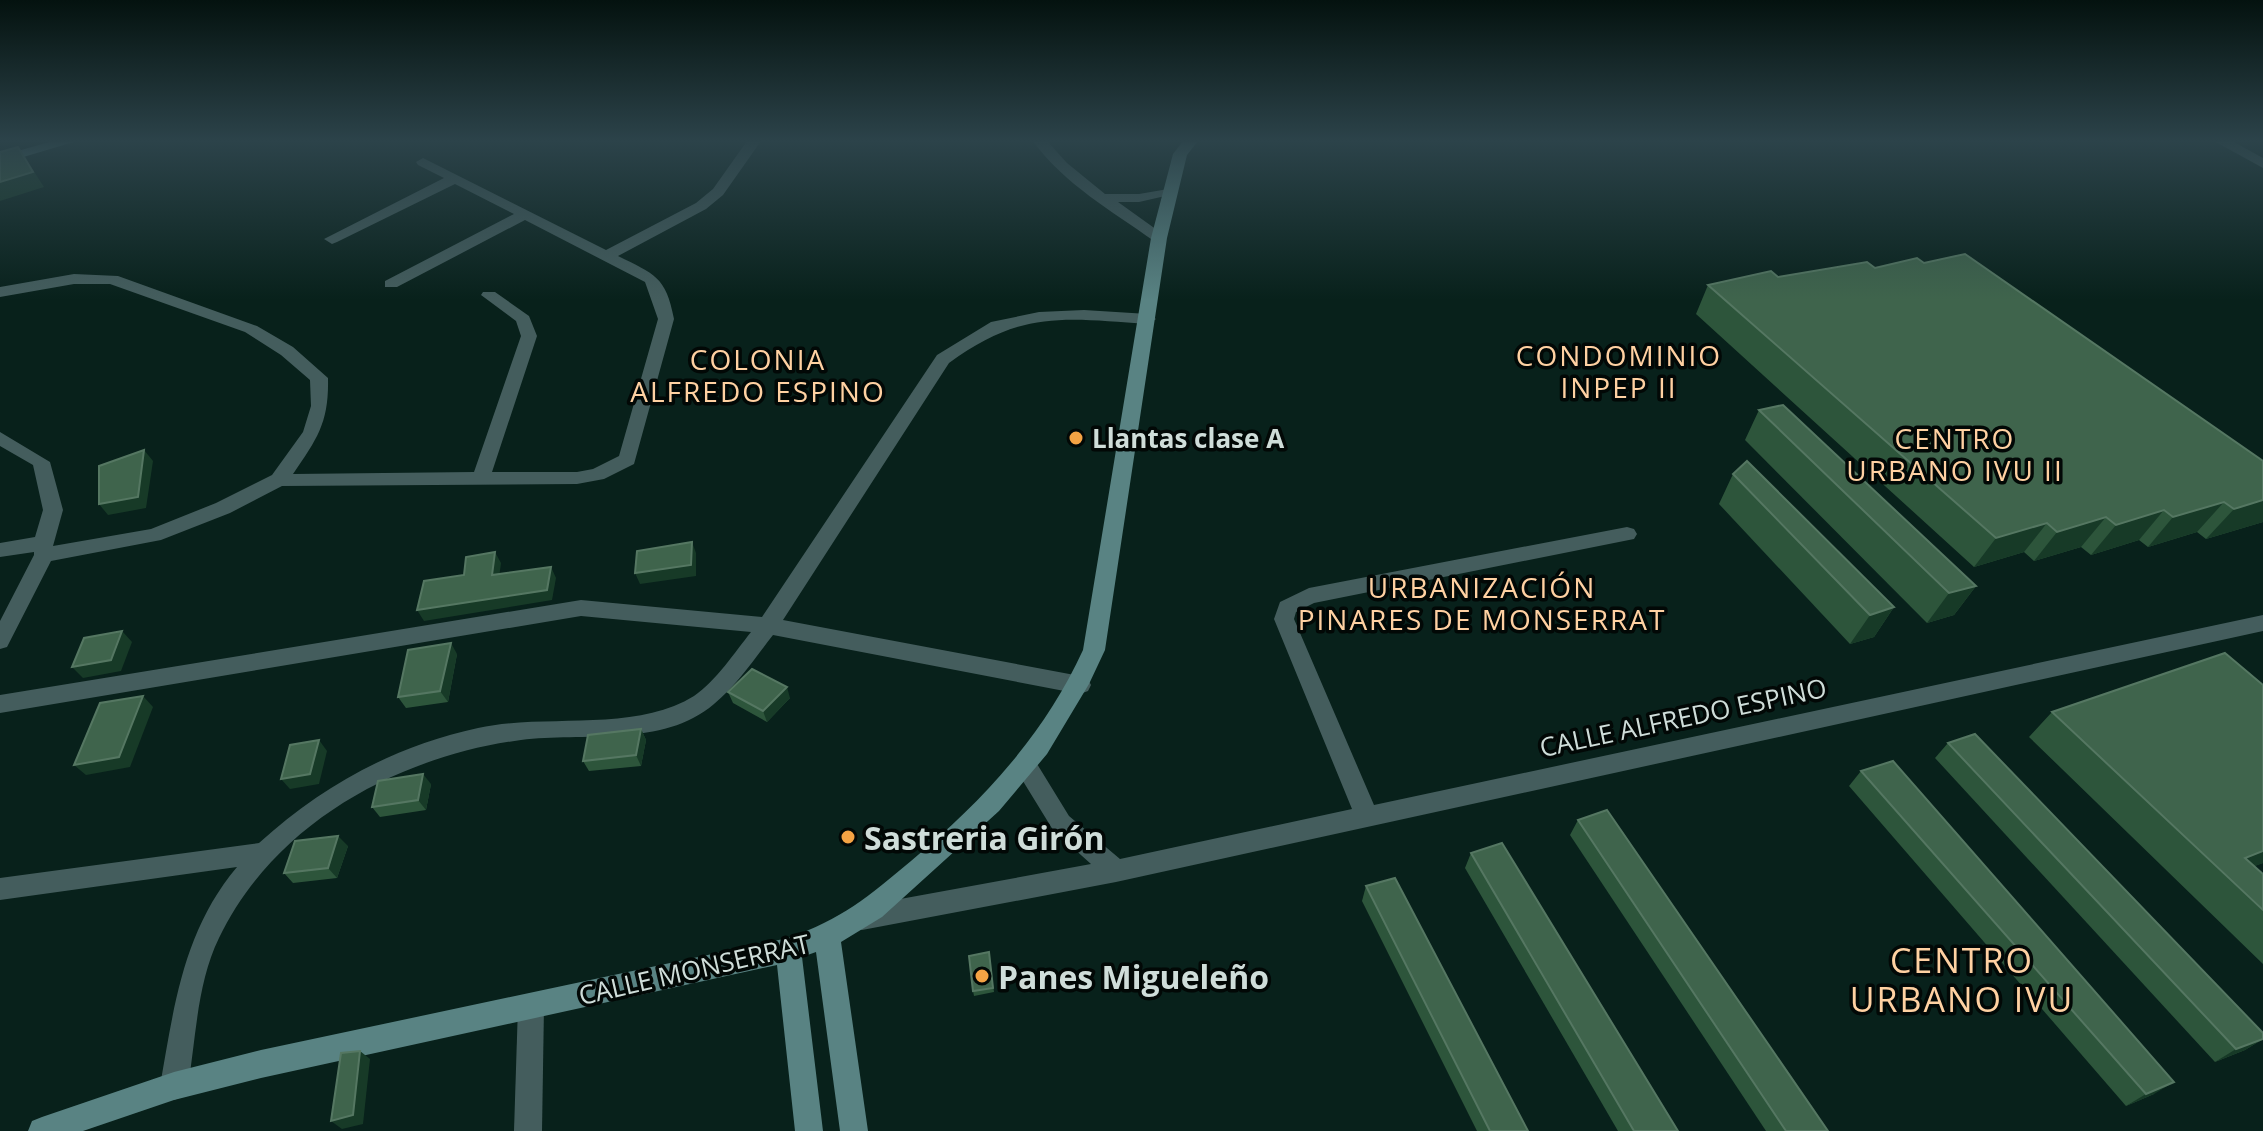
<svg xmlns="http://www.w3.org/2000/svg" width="2263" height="1131" viewBox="0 0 2263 1131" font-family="'Open Sans',sans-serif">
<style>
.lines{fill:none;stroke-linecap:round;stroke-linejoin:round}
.street{fill:#445d5d;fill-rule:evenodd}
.secondary{fill:#598383;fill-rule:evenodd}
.wall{fill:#2d553b}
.shaded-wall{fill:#173a27}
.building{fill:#3f644c;stroke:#557762;stroke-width:2}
.poi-dot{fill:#f4a344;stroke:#020806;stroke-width:3}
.labels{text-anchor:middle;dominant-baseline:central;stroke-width:7;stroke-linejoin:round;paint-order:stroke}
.poi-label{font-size:26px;font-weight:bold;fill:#cfddd9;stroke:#020806;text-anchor:start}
.street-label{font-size:26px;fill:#cfddd9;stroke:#020806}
.neighbourhood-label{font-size:28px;letter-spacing:2px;fill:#ffd1a2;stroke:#020806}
.near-poi-label{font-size:32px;font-weight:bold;fill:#cfddd9;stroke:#020806;text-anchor:start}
.near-neighbourhood-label{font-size:34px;letter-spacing:2px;fill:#ffd1a2;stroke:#020806}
</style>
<rect width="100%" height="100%" fill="#08211b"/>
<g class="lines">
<g class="street">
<path d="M747,141H761L723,195L706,209L618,256C654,274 666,276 674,319L634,464L604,479L577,484L282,486L230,513L161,540L51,561L7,647L0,649V621L34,555V552L0,557V543L35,537L43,510L33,465L0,446V432L50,462L63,510L53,546L151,529L216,503L272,475L303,432L311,406L310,380L281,355L245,332L110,284H74L0,297V287L74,274L118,276L257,326L293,347L328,378C329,422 318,438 293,474L474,472L521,336L516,321L481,295L483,292H495L529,316L537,336L492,472H577L593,469L619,456L658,319L645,282L525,220L397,287H385V281L514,214L455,184L337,242L332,244L324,239L444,178L418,165L416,162L423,158L606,250L696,203L713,189Z"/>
<path d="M1033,141H1047L1067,163L1105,194H1139L1174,188V194L1139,202H1118L1164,235V241H1154C1112,211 1064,184 1033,141Z"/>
<path d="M2214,141H2232L2263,158V168Z"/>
<path d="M1084,310L1148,314L1156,319L1148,324C1064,318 1021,310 949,363L783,620L1080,676L1088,679L1091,685L1088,691L1080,694L773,635C755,658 737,685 714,704C663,748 582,732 521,740C399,756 274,823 219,938C197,983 196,1038 188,1086L184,1096L174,1100L164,1096L160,1086C174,1007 183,931 237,867L0,900V878L259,843C322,786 394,746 478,728C545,713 635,733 694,696C716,681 735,652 751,632L581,616L0,713V695L581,600L762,617L937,355L991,322L1039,312Z"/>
<path d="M1627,527L1634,529L1637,534L1634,539L1314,603L1296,612L1294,619L1374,805L2263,615V631L1116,882L862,930L853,926L849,918L853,910L862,906L1091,864L1053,830L1018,773L1014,766L1018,759L1026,756L1034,759L1069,816L1120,859L1352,809L1274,619L1280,602L1309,588Z"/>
<path d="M531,993L540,997L544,1006L542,1131H514L518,1006L522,997Z"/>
</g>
<g class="secondary">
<path d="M53,141H77L0,164V156Z"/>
<path d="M1183,141H1198L1187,155L1167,238L1105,650L1089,684L1047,754L999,811L882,917L841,942L868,1131H840L816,952L802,957L823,1131H795L777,965L261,1078L174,1100L83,1131H28L32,1121L42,1117L174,1072L261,1050L788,938C842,919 868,897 911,861C983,801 1044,735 1083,650L1151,238L1173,154Z"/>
</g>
</g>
<g class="wall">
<path d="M1875,268L2263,522L2206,539L2197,532L2148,547L2139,540L2091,555L2081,547L2034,561L2024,552L1974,567L1696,314L1708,285Z"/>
<path d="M1759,410L1976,586L1954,615L1927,623L1745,440Z"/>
<path d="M1733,474L1894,607L1874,637L1850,644L1719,504Z"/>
<path d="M457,654L448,702L406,708L398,697Z"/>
<path d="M2263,685V863L2254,866L2263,874V964L2029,737L2052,712Z"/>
<path d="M728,692L790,698L767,722L733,703Z"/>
<path d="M641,729L646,740L641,766L589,771L583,761Z"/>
<path d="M1948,743L2263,1033V1039L2245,1050L2215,1062L1935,758Z"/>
<path d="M1861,771L2154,1094L2126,1106L1849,786Z"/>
<path d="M431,784L426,810L380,817L372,807Z"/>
<path d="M1578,820L1828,1131H1766L1570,835Z"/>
<path d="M348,846L337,878L293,883L284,873Z"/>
<path d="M1471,853L1678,1131H1618L1465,868Z"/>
<path d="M1366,886L1528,1131H1477L1362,901Z"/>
<path d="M989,952L994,992L974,996L973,991Z"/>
</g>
<g class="shaded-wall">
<path d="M18,147L44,187L0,201V182Z"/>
<path d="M144,450L153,461L146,508L108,515L99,504Z"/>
<path d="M2263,500V522L2206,539L2234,509Z"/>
<path d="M2224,502L2197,532L2148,547L2173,517Z"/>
<path d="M2164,510L2139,540L2091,555L2116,525Z"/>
<path d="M2106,517L2081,547L2034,561L2057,532Z"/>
<path d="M2047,523L2024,552L1974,567L1996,538Z"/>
<path d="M692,542L696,553V576L640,584L635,573Z"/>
<path d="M495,552L501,563L498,586L492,575Z"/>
<path d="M551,567L556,578L552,600L424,621L417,610Z"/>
<path d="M1976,586L1954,615L1927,623L1949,593Z"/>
<path d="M1894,607L1874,637L1850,644L1870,615Z"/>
<path d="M122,631L132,642L121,671L83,678L72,667Z"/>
<path d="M451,643L457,654L448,702L440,691Z"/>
<path d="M787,687L790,698L767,722L763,711Z"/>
<path d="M143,696L153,707L130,767L86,775L74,765Z"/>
<path d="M641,729L646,740L641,766L636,755Z"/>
<path d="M319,740L327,751L319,784L290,789L281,779Z"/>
<path d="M423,774L431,784L426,810L418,800Z"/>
<path d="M338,836L348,846L337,878L328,868Z"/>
<path d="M2263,851V863L2227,877L2245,858Z"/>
<path d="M2263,1039L2245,1050L2215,1062L2236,1049Z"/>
<path d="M360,1051L370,1059L363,1124L342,1129L331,1121Z"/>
<path d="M2174,1082L2154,1094L2126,1106L2146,1094Z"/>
</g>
<g class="building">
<path d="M18,147L33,172L0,182V152Z"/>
<path d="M1965,254L2263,461V500L2234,509L2224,502L2173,517L2164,510L2116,525L2106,517L2057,532L2047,523L1996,538L1708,285L1771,271L1778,277L1867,262L1875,268L1917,258L1924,263Z"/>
<path d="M1783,405L1976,586L1949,593L1759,410Z"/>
<path d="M144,450L138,497L99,504V466Z"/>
<path d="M1747,461L1894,607L1870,615L1733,474Z"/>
<path d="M692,542L691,565L635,573L637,551Z"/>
<path d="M495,552L492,575L551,567L547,590L417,610L424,581L464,575L466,557Z"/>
<path d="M122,631L111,660L72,667L84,638Z"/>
<path d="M451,643L440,691L398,697L408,650Z"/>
<path d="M2225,653L2263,685V851L2245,858L2263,874V910L2052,712Z"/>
<path d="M752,669L787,687L763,711L728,692Z"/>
<path d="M143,696L119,757L74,765L100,703Z"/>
<path d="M641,729L636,755L583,761L588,735Z"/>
<path d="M1975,734L2263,1033V1039L2236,1049L1948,743Z"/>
<path d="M319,740L310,774L281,779L290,745Z"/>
<path d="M1893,761L2174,1082L2146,1094L1861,771Z"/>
<path d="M423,774L418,800L372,807L378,781Z"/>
<path d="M1607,810L1828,1131H1786L1578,820Z"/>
<path d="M338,836L328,868L284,873L295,841Z"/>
<path d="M1502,843L1678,1131H1634L1471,853Z"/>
<path d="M1395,878L1528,1131H1490L1366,886Z"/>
<path d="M989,952L993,988L973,991L969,956Z"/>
<path d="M360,1051L353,1115L331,1121L341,1053Z"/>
</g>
<linearGradient id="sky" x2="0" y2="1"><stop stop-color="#04120f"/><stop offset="0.47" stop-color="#2c434a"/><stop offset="1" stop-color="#2c434a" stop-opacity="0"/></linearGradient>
<rect width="2263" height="300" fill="url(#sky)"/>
<g class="poi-dot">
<circle cx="1076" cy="438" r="8"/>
<circle cx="848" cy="837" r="8"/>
<circle cx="982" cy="976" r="8"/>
</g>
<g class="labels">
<g class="poi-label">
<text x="1092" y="438">Llantas clase A</text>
</g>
<g class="street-label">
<text transform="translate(1683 717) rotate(-12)">CALLE ALFREDO ESPINO</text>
<text transform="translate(694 969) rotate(-13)">CALLE MONSERRAT</text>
</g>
<g class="neighbourhood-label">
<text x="1619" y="355">CONDOMINIO<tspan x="1619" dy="32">INPEP II</tspan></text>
<text x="758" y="359">COLONIA<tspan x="758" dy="32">ALFREDO ESPINO</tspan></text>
<text x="1955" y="438">CENTRO<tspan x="1955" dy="32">URBANO IVU II</tspan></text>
<text x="1482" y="587">URBANIZACIÓN<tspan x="1482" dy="32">PINARES DE MONSERRAT</tspan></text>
</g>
<g class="near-poi-label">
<text x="864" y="837">Sastreria Girón</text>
<text x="998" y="976">Panes Migueleño</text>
</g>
<g class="near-neighbourhood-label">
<text x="1962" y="960">CENTRO<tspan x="1962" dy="39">URBANO IVU</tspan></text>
</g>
</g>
</svg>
